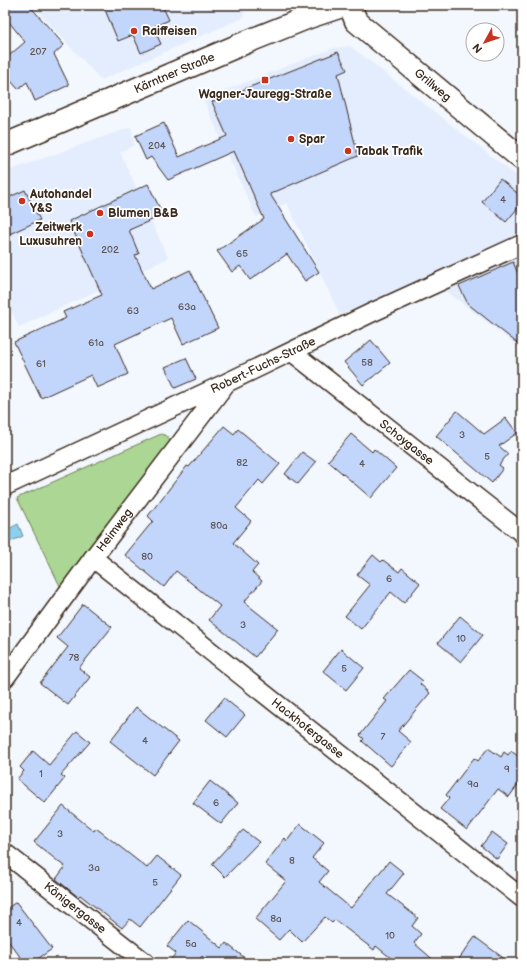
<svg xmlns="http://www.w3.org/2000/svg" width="527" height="968" viewBox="0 0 527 968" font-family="'Balsamiq Sans',sans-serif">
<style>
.built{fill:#e4edfd}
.green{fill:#acd694;stroke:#748059}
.water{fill:#8cd0ed;stroke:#6c8e9a}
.building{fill:#c2d5fb;stroke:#3b2a1e}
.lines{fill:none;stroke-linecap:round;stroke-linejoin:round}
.street-casing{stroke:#3b2a1e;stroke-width:21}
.secondary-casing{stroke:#3b2a1e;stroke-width:25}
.primary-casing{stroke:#3b2a1e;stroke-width:25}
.street{stroke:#fff;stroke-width:18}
.secondary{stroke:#fff;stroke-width:22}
.primary{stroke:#fff;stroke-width:22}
.poi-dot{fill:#c8321e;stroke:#fff;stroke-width:1.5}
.labels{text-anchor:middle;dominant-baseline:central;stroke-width:3.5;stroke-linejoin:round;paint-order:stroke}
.number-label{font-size:10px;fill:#5d5555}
.poi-label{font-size:12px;font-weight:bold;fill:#3b2a1e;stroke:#fff;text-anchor:start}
.street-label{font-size:12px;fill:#3b2a1e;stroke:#fff}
</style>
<rect width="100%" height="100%" fill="#f3f7fe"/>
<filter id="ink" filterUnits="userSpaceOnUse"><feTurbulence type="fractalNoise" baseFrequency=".025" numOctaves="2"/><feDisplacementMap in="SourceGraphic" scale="8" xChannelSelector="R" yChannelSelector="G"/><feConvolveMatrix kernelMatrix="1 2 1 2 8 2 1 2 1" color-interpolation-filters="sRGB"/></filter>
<g filter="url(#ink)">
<g class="built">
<path d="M32,5H235L245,12L242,18L101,80Z"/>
<path d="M350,46L522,180V234L340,315L287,203L256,217L203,99L334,48Z"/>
<path d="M131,127L134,145L120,152L168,258L19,327L5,297V172Z"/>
<path d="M522,255V349L445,290Z"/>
</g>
<path class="green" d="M161,434L167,436L170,441V446L61,588L17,498Z"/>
<path class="water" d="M18,524L23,536L5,544V531Z"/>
<g class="building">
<path d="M5,5H29L64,45L54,54L69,85L35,101L27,82L18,89L5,74V59L25,42L5,17Z"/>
<path d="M103,5H162L169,20L153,27L161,44L141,53L133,35L118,41Z"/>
<path d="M338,52L347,70L338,74L358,156L270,194L319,272L305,281L287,254L250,280L240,266L232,272L217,251L264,219L234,151L168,180L151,157L146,160L135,136L164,123L179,157L227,136L212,102Z"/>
<path d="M500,179L522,197V203L506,222L482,202Z"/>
<path d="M148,184L163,215L129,230L139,254L135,255L151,289L190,270L218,328L183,344L171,318L115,344L128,374L97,388L91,375L41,398L14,342L66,318L63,312L102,295L69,221Z"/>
<path d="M25,190L40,220L5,236V199Z"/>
<path d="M513,262L522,283V347L468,304L459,286Z"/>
<path d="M371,340L390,363L363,385L344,362Z"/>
<path d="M186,358L196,379L175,388L165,367Z"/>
<path d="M457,411L484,434L506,418L517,433L499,446L508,454L499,465L503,468L492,483L436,436Z"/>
<path d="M224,426L234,434L238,429L280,464L263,484L259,480L236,508L251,521L233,543L258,565L252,572L262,581L244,602L278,629L255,657L209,620L220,606L176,571L164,587L125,555L153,521L148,516L187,466L189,467Z"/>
<path d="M351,434L372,452L374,449L396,468L371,498L328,461Z"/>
<path d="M302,452L316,462L298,484L285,474Z"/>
<path d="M373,555L381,562L383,560L399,572L402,568L420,583L404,603L391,592L361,629L345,616L370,585L357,575Z"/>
<path d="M83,604L112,627L79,668L90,677L68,705L40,683L68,647L57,638Z"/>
<path d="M460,616L483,635L461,662L438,643Z"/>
<path d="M341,649L364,668L346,690L323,671Z"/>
<path d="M409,670L423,681L420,684L430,693L398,731L411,742L391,766L362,741L364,739L360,735L387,701L384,699Z"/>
<path d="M224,698L245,715L227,737L206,720Z"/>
<path d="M136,707L179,741L153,775L110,741Z"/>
<path d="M77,731L90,742L61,775L65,778L45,803L17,779L24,771L20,767L33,751L49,765Z"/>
<path d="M488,748L501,757L504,752L508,755L511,751L522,759V779L509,797L498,789L467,830L440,809L449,798L446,795L474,758L478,761Z"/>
<path d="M210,781L238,803L221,824L193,803Z"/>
<path d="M63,806L94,831L96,828L147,868L157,856L181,875L140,927L130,919L122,928L80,895L78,897L56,879L65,867L34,842Z"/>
<path d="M300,824L324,843L312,858L328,871L319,882L351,908L389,861L404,873L387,894L418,918L412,926L421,934L414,943L437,963H397L376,946L374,950L335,920L332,923L325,917L302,942L289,929L279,940L255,919L286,881L265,864L285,838L287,841Z"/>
<path d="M243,830L259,842L225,877L212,864Z"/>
<path d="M492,832L508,844L497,859L481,846Z"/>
<path d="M16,902L52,949L32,963H25L5,937V910Z"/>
<path d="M188,920L222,948L226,943L251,963H209L202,956L197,963H168L176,953L167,946Z"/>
<path d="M475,937L510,963H456Z"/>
</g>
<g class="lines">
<g class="street-casing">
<g id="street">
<path id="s1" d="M292,352L522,533"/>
<path id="s2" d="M5,486L226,383L371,313L522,244"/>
<path id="s3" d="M93,558L522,898"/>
<path id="s4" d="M5,678L93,558L224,386"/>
<path id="s5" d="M5,853L146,963"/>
</g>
</g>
<g class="secondary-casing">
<g id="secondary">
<path id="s6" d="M350,5L356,21L522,159"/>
</g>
</g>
<g class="primary-casing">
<g id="primary">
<path id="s7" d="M5,145L249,41L309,17L345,5"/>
</g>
</g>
<use href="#street" class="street"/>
<use href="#secondary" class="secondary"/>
<use href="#primary" class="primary"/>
</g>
</g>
<g class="poi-dot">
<circle cx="134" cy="31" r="4"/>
<rect x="261" y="76" width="8" height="8" rx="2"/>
<circle cx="291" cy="139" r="4"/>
<circle cx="348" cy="151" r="4"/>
<circle cx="22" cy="201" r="4"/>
<circle cx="100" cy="213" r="4"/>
<circle cx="90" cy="234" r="4"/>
</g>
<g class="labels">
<g class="number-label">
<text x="38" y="52">207</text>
<text x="157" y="146">204</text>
<text x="503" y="200">4</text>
<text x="110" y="250">202</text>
<text x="242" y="254">65</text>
<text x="187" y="307">63a</text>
<text x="133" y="311">63</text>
<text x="96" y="343">61a</text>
<text x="367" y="363">58</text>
<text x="41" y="364">61</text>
<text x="462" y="435">3</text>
<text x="487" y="457">5</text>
<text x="242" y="463">82</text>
<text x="362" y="464">4</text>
<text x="219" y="526">80a</text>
<text x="147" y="557">80</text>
<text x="389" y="579">6</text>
<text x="243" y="625">3</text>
<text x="461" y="639">10</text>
<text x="74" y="658">78</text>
<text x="344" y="669">5</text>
<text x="383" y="737">7</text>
<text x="145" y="741">4</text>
<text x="507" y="769">9</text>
<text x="41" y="774">1</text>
<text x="473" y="784">9a</text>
<text x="216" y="803">6</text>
<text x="60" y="834">3</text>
<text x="292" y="861">8</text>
<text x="94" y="868">3a</text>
<text x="155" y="883">5</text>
<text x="276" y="919">8a</text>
<text x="19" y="923">4</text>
<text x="390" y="936">10</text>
<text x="191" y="944">5a</text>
</g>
<g class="poi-label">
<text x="142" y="31">Raiffeisen</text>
<text x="265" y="94" text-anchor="middle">Wagner-Jauregg-Straße</text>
<text x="299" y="139">Spar</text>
<text x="356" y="151">Tabak Trafik</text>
<text x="30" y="194">Autohandel<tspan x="30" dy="14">Y&amp;S</tspan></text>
<text x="108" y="213">Blumen B&amp;B</text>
<text x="82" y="227" text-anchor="end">Zeitwerk<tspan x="82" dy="14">Luxusuhren</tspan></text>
</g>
<g class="street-label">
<text stroke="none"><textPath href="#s7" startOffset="184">Kärntner Straße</textPath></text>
<text stroke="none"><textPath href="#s6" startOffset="117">Grillweg</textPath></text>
<text stroke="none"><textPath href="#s2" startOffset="285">Robert-Fuchs-Straße</textPath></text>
<text stroke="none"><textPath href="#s1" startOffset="146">Schoygasse</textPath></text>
<text stroke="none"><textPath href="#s4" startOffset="184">Heimweg</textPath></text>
<text stroke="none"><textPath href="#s3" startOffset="274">Hackhofergasse</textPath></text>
<text stroke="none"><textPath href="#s5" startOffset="89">Königergasse</textPath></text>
</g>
</g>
<rect width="527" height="968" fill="none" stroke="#fff" stroke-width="20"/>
<rect x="10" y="10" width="507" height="948" fill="none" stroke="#3b2a1e" stroke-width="1.5" filter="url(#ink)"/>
<g transform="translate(485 42) rotate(230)"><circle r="19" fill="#ffffff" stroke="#b1aaa5"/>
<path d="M0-3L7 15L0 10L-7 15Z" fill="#c8321e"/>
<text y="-6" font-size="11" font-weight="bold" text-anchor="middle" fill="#3b2a1e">N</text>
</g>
</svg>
